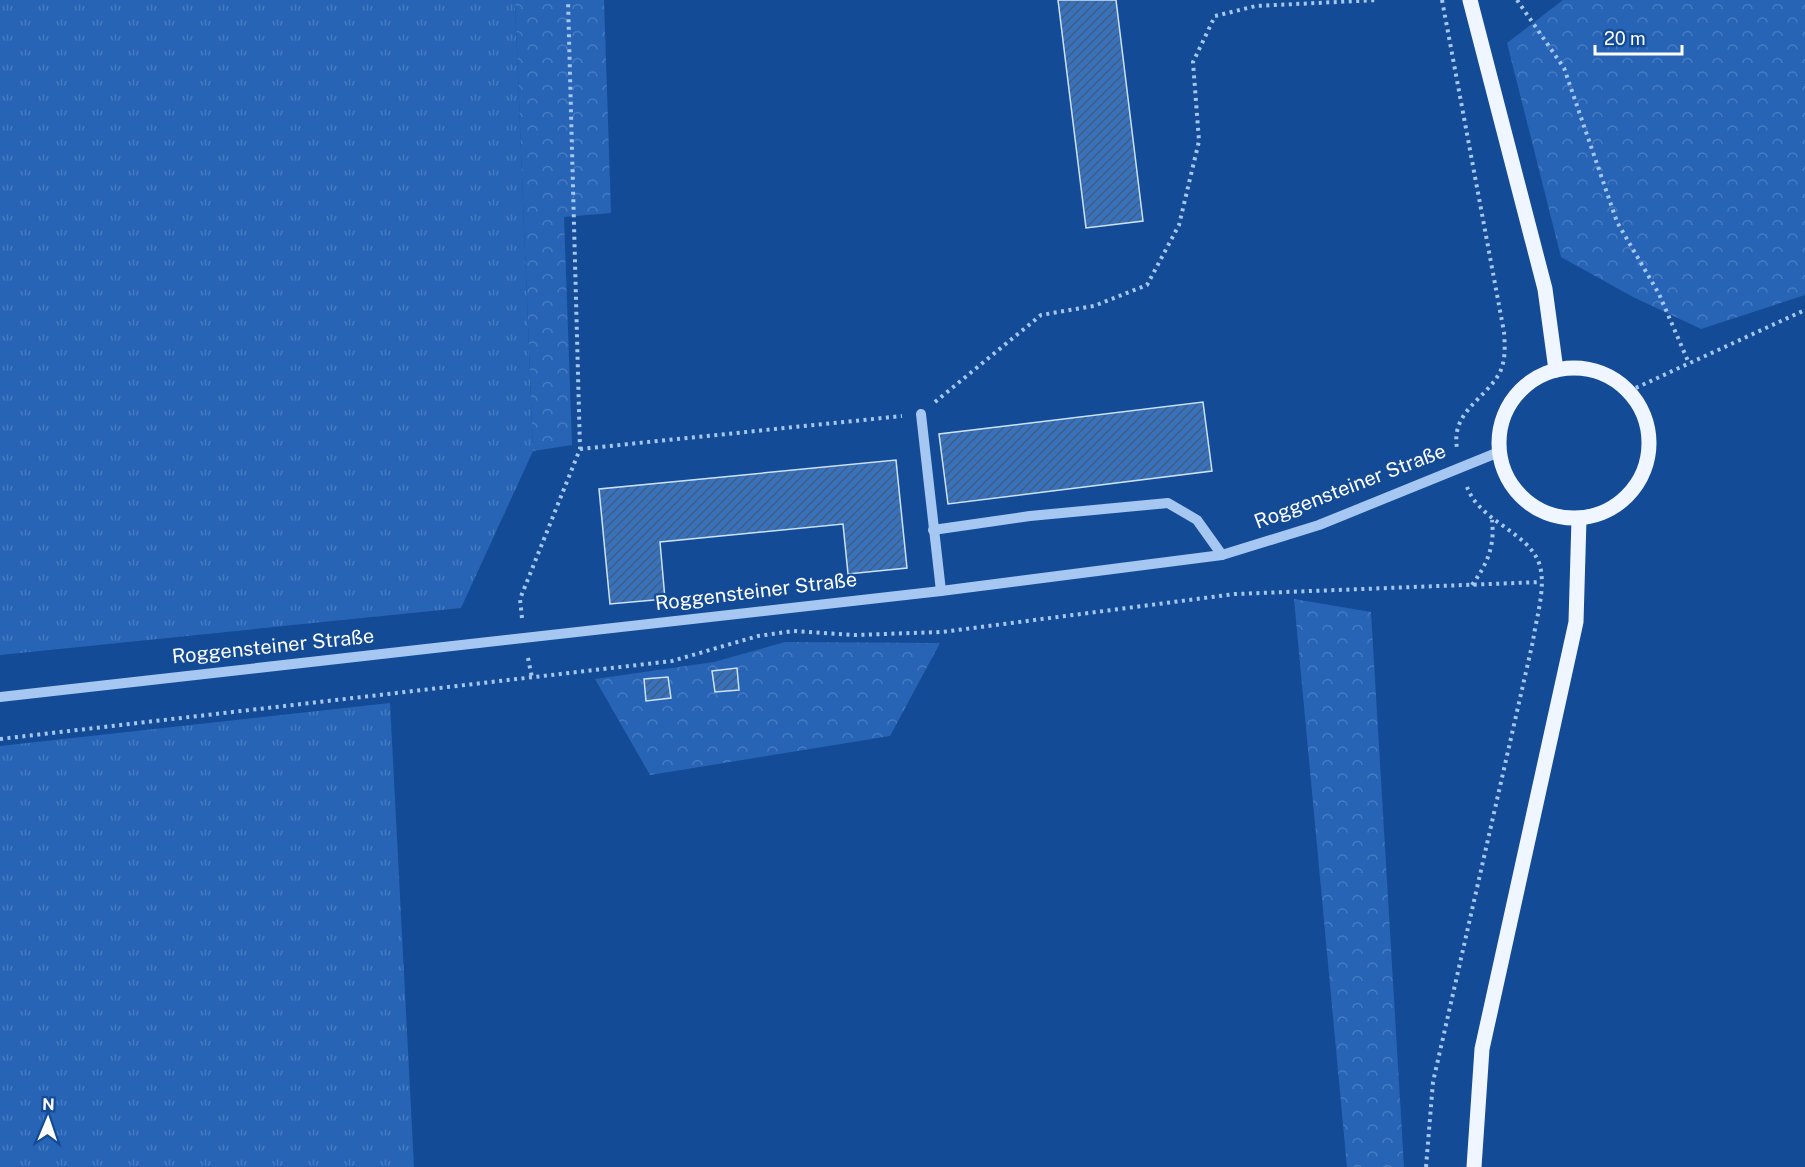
<svg xmlns="http://www.w3.org/2000/svg" width="1805" height="1167" viewBox="0 0 1805 1167" font-family="'Public Sans',sans-serif">
<style>
.grass{fill:url(#grass-tufts)}
.forest{fill:url(#forest-crowns)}
.building{fill:url(#building-hatch);stroke:#cce2fd;stroke-width:1.5}
.lines{fill:none;stroke-linecap:round;stroke-linejoin:round}
.path{stroke:#a5c7f2;stroke-width:4;stroke-dasharray:3 4.5;stroke-linecap:butt}
.minor{stroke:#a5c7f2;stroke-width:10}
.major{stroke:#f0f6ff;stroke-width:15}
.labels{text-anchor:middle;dominant-baseline:central;stroke-width:4.5;stroke-linejoin:round;paint-order:stroke}
.street-label{font-size:20px;fill:#fff;stroke:#144b96}
</style>
<defs>
<pattern id="grass-tufts" width="24" height="20" patternUnits="userSpaceOnUse" patternTransform="scale(1.5)"><rect width="24" height="20" fill="#2764b6"/><path d="M3 7l-1-3M5 7V3M7 7l1-3M15 17l-1-3M17 17v-4M19 17l1-3" fill="none" stroke="#477bc1"/></pattern>
<pattern id="forest-crowns" width="20" height="18" patternUnits="userSpaceOnUse" patternTransform="scale(1.5)"><rect width="20" height="18" fill="#2764b6"/><path d="M2 6a3 3 0 1 1 6 0M12 15a3 3 0 1 1 6 0" fill="none" stroke="#477bc1"/></pattern>
<pattern id="building-hatch" width="6" height="6" patternUnits="userSpaceOnUse" patternTransform="scale(1.5)"><rect width="6" height="6" fill="#3871bc"/><path d="M-1 1l2-2M0 6l6-6M5 7l2-2" fill="none" stroke="#435d7e"/></pattern>
</defs>
<rect width="100%" height="100%" fill="#144b96"/>
<g class="grass">
<path d="M0,0H515L533,451L461,608L0,655Z"/>
<path d="M390,703L414,1167H0V746Z"/>
</g>
<g class="forest">
<path d="M515,0H604L611,213L564,217L572,445L533,451Z"/>
<path d="M1563,0H1805V295L1701,329L1633,297L1561,257L1507,43Z"/>
<path d="M1294,599L1371,612L1404,1167H1347Z"/>
<path d="M785,642L940,643L890,736L650,775L595,679L714,662Z"/>
</g>
<g class="building">
<path d="M1058,0H1116L1143,221L1086,228Z"/>
<path d="M1203,402L1212,471L948,504L939,434Z"/>
<path d="M896,460L907,568L848,574L843,524L660,542L665,599L610,604L599,489Z"/>
<path d="M737,668L739,690L715,692L712,671Z"/>
<path d="M668,677L671,698L646,701L644,679Z"/>
</g>
<g class="lines">
<g class="path">
<path d="M1442,0L1504,332C1505,346 1506,361 1499,374C1484,400 1451,412 1457,448"/>
<path d="M1517,0L1564,68L1617,222L1659,294L1688,361"/>
<path d="M1629,391L1805,310"/>
<path d="M935,402L1041,315L1094,306L1147,285L1179,225L1199,141L1193,62L1215,16L1256,6L1377,0"/>
<path d="M580,449L902,416"/>
<path d="M1472,585C1487,564 1495,547 1492,520"/>
<path d="M522,618L520,599L580,449L568,0"/>
<path d="M528,658L532,678"/>
<path d="M0,739L672,661L758,636L793,631L854,635L942,632L1235,594L1541,582"/>
<path d="M1426,1167L1433,1082L1533,641C1536,618 1547,586 1539,563C1527,531 1480,522 1467,487"/>
</g>
<g class="minor">
<path d="M921,414L941,591"/>
<path d="M933,530L1030,516L1168,503L1197,520L1222,555"/>
<path d="M0,697L941,591L1222,555L1319,525L1499,452"/>
</g>
<g class="major">
<path d="M1470,0L1545,289L1556,370"/>
<circle cx="1574" cy="443" r="75"/>
<path d="M1474,1167L1482,1049L1576,622L1579,519"/>
</g>
</g>
<g class="labels">
<g class="street-label">
<text transform="translate(1350 486) rotate(-21)">Roggensteiner Straße</text>
<text transform="translate(756 591) rotate(-7)">Roggensteiner Straße</text>
<text transform="translate(273 646) rotate(-6)">Roggensteiner Straße</text>
</g>
</g>
<g transform="translate(48 1119) rotate(2)" stroke="#144b96" stroke-width="4.5" paint-order="stroke">
<path d="M0-4.5L10 22L0 15L-10 22Z" fill="#ffffff"/>
<text y="-9" font-size="16" font-weight="bold" text-anchor="middle" fill="#ffffff">N</text>
</g>
<path d="M1595 45v9h87v-9" fill="none" stroke="#ffffff" stroke-width="3"/>
<text x="1604" y="45" font-size="18" fill="#ffffff" stroke="#144b96" stroke-width="4.5" paint-order="stroke">20 m</text>
</svg>
